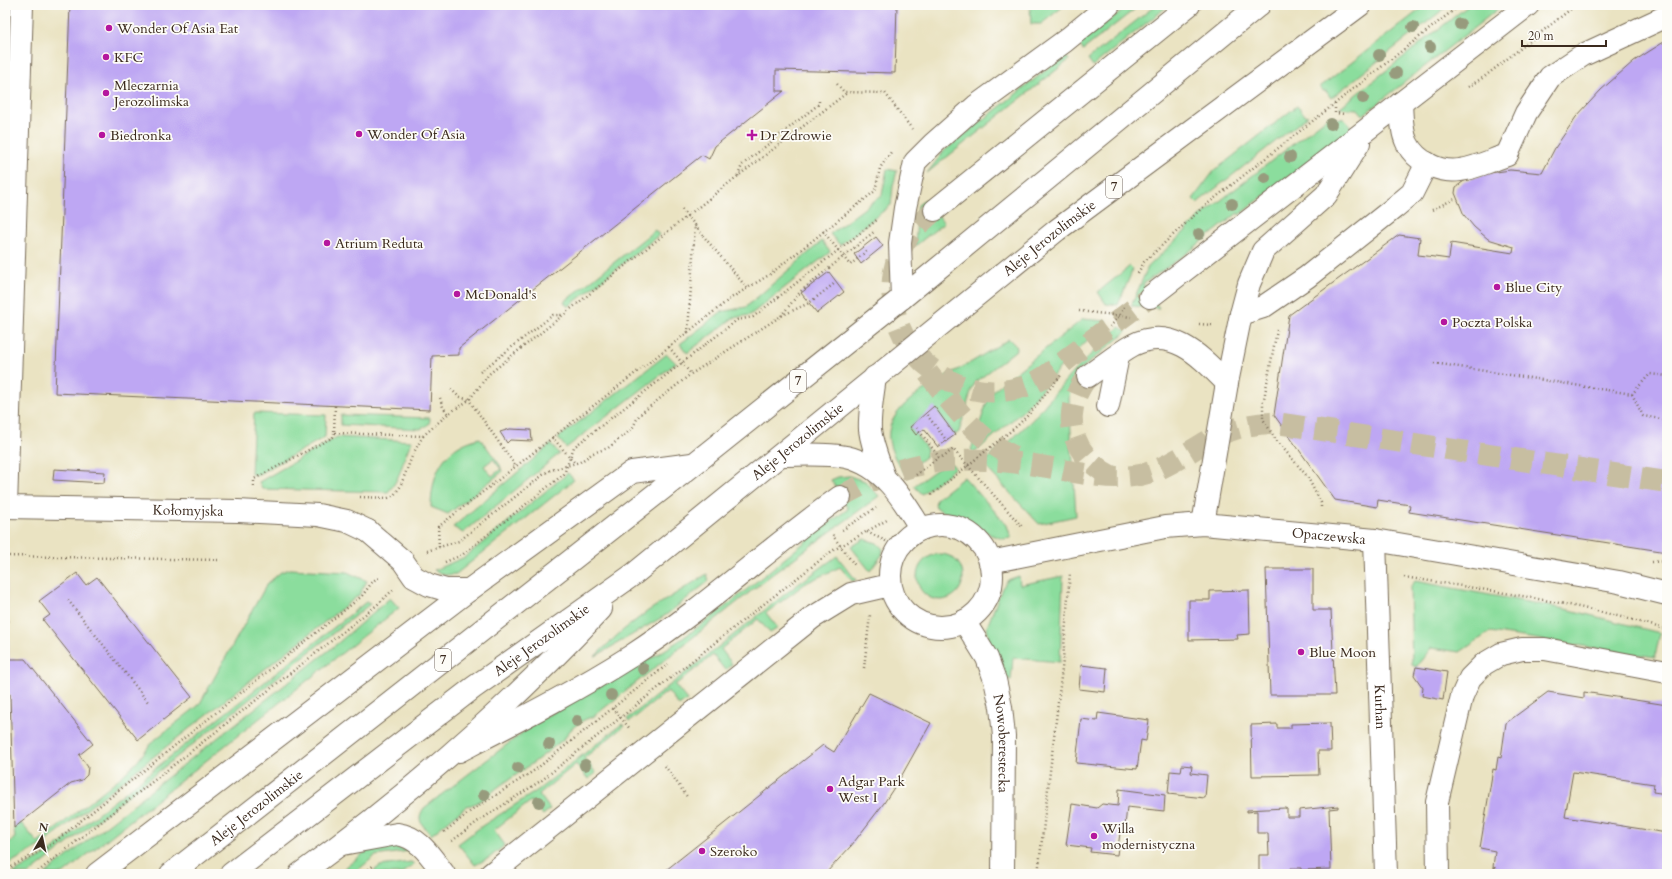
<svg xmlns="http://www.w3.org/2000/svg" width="1672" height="879" viewBox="0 0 1672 879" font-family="Cardo,serif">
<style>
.green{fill:#8bdd9d;stroke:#63845e;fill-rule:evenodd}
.building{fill:#bea7f3}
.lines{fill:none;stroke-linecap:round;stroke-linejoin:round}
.minor-tunnel{stroke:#c7bea1;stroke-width:22;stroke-dasharray:22 11;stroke-linecap:butt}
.minor-casing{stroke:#786b57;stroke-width:24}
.major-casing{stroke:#786b57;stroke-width:24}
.path{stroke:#786b57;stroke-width:2.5;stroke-dasharray:1 3;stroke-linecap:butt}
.minor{stroke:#fff;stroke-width:22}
.major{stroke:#fff;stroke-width:22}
.tree{fill:#979b7d}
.poi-dot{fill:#b5179e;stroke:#fdfcf7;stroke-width:1.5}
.labels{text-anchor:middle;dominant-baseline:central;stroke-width:3.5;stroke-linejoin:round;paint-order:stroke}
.shield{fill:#fdfcf7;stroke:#75695f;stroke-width:1}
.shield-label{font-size:13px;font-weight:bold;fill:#3b2a1e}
.poi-label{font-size:14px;fill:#3b2a1e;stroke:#fdfcf7;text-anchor:start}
.street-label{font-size:14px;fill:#3b2a1e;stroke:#fdfcf7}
</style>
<rect width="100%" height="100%" fill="#fdfcf7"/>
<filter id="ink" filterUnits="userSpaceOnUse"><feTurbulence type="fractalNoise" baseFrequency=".025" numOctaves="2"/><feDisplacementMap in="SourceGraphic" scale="8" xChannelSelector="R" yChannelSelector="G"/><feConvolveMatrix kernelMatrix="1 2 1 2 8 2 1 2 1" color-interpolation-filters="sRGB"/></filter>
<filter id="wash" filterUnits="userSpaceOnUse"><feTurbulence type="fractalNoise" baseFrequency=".012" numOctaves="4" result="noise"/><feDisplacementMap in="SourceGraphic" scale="16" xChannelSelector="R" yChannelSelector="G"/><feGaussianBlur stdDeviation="0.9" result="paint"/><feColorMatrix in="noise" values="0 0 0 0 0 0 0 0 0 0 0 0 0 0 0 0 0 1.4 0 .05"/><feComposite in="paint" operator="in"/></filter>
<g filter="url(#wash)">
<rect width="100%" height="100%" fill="#eae3c2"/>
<g class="green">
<path d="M1030,5H1065L1041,24H1031Z"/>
<path d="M1129,5H1140L1083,50L1079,44Z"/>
<path d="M1156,5H1169L1093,66L1088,59Z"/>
<path d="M1426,5H1449L1331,98L1326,91H1323L1320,87Z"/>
<path d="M1469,5H1503L1363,115L1358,109L1339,108Z"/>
<path d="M1065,55L1069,60L927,173L944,151Z"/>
<path d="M1297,106L1304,114L1308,116L1197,203L1193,199L1214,171Z"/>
<path d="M1329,116L1331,118L1344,119L1352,128L1239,215L1238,213L1186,254L1143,284L1159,308L1131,306L1148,267L1202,215Z"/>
<path d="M887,169L897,171L893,186L891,205L840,245L830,234L882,195Z"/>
<path d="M926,199L944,223L915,246L918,205Z"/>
<path d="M655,230L659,235L568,307L564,302Z"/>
<path d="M822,241L830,252L750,315L733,318L687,353L680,344L721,312L746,307Z"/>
<path d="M1130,266L1133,269L1118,305L1106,304L1098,292Z"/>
<path d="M1083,319L1107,321L1063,364L1024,410L974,453L971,450L990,393Z"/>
<path d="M1119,327L1127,331L1080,370L1071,381L1069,399L1076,516L1039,524L982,463L1009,442L1033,419L1072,373Z"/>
<path d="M1009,339L1017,347L1016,350L976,382L972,388L959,432L955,435L934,407L910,427L927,449L926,456L905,473C896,462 887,446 889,431C894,399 950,375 975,360C986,353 997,346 1009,339Z"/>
<path d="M667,354L676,363L566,448L558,438Z"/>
<path d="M254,413L326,415L325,437L257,475L251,474Z"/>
<path d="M341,415L430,418C430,425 427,426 420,429L341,425Z"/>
<path d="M337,437L412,441C402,458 402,478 388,492L262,489L259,482Z"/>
<path d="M480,438L500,465L502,472L448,514L431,507C432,471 443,447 480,438ZM493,459L501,469L492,476L484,466Z"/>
<path d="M551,444L559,454L463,533L453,527Z"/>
<path d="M944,464H952L955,468L922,494L914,486Z"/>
<path d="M568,473L574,480L456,574L445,575L434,570L465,557Z"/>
<path d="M849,476L865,481L879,496L770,576L593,717C582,719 569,729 565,738C544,755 523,771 501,785C490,793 480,804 467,806L431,835C423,825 415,821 424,808L539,720L657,655C725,613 783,556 848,509L831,480L838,477Z"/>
<path d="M964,477L1007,525L1011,538L1004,539L991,535L972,522L941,511L935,506L936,499Z"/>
<path d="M864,539L877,543L883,549L882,555L870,571L851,547Z"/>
<circle cx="940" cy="577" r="23"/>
<path d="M837,556L856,580L852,581L840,567L806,583L766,613L778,628L770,633L758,619L721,649L732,664L725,670L713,655L675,685L687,700L679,706L668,691L629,722L627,719L789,591Z"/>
<path d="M290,569L347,572L367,581L359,595L40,846L5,866V845L15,838L14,828L21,823L38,843L122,776L137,762L152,742L199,705L267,584L281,572Z"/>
<path d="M707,574L709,581L666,615L594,657L622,631L648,611Z"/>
<path d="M1019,576L1020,585L1063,576L1060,662L1013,658L1011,680L1004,678L989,641L987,627L1002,588L1008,580Z"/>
<path d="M1415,581L1570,610L1660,633L1655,657L1490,632L1460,652L1431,648L1416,667L1412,665L1410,587Z"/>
<path d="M390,598L399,608L63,874H45L338,643Z"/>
<path d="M366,602L370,604L29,874H12L47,854Z"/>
<path d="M622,724L624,726L584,758L596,773L588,779L576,764L539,794L550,809L543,815L531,801L494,830L505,845L489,858L475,865L458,844L482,826L538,790Z"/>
<path d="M391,846L409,851L375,856L353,874H337L368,850Z"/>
<path d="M411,862L414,864L401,874H370L380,866Z"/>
</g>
<g id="blocks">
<g class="building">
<path d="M70,5H897L895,73L776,70V91H784L715,146L709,159L702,155L459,348V355L432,356L430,410L55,393Z"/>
<path d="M1667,40V552L1409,512L1410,505L1378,500L1377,507L1335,500L1274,415L1289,315L1399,235L1420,238L1418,255L1427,256L1449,259L1451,243L1513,253L1514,247L1488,239L1474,227L1464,215L1455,193L1456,187L1464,181L1490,173L1510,170L1542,173L1555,148L1576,117L1601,90L1634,61Z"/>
<path d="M876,237L883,246L861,264L854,254Z"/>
<path d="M829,272L844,292L817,313L801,293Z"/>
<path d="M934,406L955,435L938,447L924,429L916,435L910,427Z"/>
<path d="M510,429L531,430L532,441L510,440L507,443L500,432Z"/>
<path d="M54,469L105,472L104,483L53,480Z"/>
<path d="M5,563H6L9,659H25L93,744L79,755L88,767L87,775L82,780L71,783L14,828L10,694H5Z"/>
<path d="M1266,569H1313V610H1331L1335,695H1270Z"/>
<path d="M77,573L86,585L97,577L192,697L138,740L43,620L50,615L39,601Z"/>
<path d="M1249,590L1250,634L1237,635L1238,639L1189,640V600H1210V591Z"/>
<path d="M1081,665L1107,668L1105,692L1079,689Z"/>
<path d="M1416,667L1447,672L1443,700L1422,696L1423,688L1414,675Z"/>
<path d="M1548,692L1584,698V692L1667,705V794L1653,792L1654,784L1573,772L1565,817L1667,833V874H1495L1496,868L1493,867L1495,851L1480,848L1493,769L1496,770L1498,757L1501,758L1506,723Z"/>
<path d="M869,693L931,723L902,775L884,803L851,846L825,874H661L823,745L834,752Z"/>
<path d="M1098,713L1149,720L1146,741L1141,740L1137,769L1076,763L1081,719L1097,721Z"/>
<path d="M1330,723L1331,751H1318L1319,775L1252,776L1251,725L1277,724V728H1291V724Z"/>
<path d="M1182,765L1192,766L1191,773L1207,775L1205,798L1168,794L1170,771L1181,772Z"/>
<path d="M1119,789L1165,795L1164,811L1127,807L1125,826H1121L1117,855L1090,852L1091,848L1066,845L1072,804L1097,808L1102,804L1118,806Z"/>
<path d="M1338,806V808L1329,809L1331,869L1301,870V868H1290V870L1259,872V855H1269L1268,833H1257V811L1247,812V810L1285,808L1287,809V817H1299V810Z"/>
</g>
</g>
</g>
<g filter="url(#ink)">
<use href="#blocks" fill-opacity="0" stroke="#786b57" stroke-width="1"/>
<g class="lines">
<g class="minor-tunnel">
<path d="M935,210C926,218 917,225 909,235C879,279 891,340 933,370C959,390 987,396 1019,388C1040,384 1058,366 1075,353C1100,334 1125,315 1150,297"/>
<path d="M928,373C954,406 978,442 1018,458"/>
<path d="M1088,376C1059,412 1070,455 1111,476"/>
<path d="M840,497C912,455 967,454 1047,467C1077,472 1109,481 1140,475C1168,469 1190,450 1215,437C1235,427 1254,423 1276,423L1667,482"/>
</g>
<g class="minor-casing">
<g id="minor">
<path d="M1401,103C1402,116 1401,131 1407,143C1416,162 1440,173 1460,170C1476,168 1492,160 1507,155L1526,113L1550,77L1583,55L1667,16"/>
<path d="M935,210L1189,5"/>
<path d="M1150,297L1528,5"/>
<path d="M902,298L900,243L905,208L915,162L933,144L976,106L1065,41L1109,5"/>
<path d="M1241,314L1263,307L1307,277L1394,208L1412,193L1427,163"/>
<path d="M1088,376C1103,366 1118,353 1133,345C1173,325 1202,358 1227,383"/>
<path d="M1108,406L1118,356"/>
<path id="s1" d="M5,507L238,511L318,515L347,521L368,531"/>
<path d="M6,507L22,5"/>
<path d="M1203,524L1227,383L1241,314L1249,284L1263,251L1326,195L1359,143"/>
<circle cx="941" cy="576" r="51"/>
<path id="s2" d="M1375,540L1386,874"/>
<path id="s3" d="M990,562L1165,527L1203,524L1375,540L1619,582L1667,594"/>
<path id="s4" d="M964,621L987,658L995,680L1001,707L1004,736L1003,874"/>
<path d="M459,751C517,721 576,691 631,656C705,608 769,548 840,497"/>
<path d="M342,844L397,834C420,837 431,857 444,874"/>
<path d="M491,874L812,618L851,594L890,585"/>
<path d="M1438,874L1437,802L1462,696L1470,678L1484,664L1501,654L1522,649H1545L1667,672"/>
</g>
</g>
<g class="major-casing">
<g id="major">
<path d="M875,377C873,394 869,413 870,430C872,446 879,462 884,477"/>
<path d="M781,455C802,455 825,453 846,457C883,465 903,499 921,529"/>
<path d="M368,531L403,561L414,577L429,585L446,590H469"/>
<path d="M97,874L469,590L632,472L692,464"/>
<path id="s5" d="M171,874L694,464L902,298L1259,5"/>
<path id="s6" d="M231,874L473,688L634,574L1057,230L1360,5"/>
<path d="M300,874C408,796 510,706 601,609"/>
</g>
</g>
<g class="path">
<path d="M837,84L844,92L885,93L912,129"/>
<path d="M1468,87L1484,77L1576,5"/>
<path d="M1335,104V113L1345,114"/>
<path d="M738,176L742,165L819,104V98"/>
<path d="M1432,210L1454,199"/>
<path d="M695,226L747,288"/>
<path d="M823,231L850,265L868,250"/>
<path d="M1138,273L1144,262L1201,209L1460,5"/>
<path d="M1079,311L1131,317"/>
<path d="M781,316L801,291L875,231"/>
<path d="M1199,324L1212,325"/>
<path d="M1110,327L1119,316L1125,305"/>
<path d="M1277,330L1263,404V419L1276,440L1307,476L1321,503V510"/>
<path d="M688,332L731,298L769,275L875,191L880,168L891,152"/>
<path d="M669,347L691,374"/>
<path d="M1434,363L1632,394L1650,374L1667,376"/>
<path d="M480,372L553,315H563"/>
<path d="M451,389L458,396L469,400L515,465"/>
<path d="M1632,394L1643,416L1667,420"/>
<path d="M440,398L443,407L448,414"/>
<path d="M335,406L334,433L423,436L448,414L469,400L489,374L725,186L848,92"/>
<path d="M927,415L947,441"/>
<path d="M917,428L939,457"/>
<path d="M552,437L575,463"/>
<path d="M916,475L939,457L945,456L953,449L1023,528"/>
<path d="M254,486V479L333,437L334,433"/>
<path d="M931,495L1017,426L1029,414L1062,374"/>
<path d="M360,497L388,498L394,495L400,487L413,454L423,436"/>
<path d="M842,530L876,508"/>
<path d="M867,532L898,547"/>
<path d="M834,535L833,536L856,567"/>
<path d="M439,547L438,527L688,332L695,225L680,207"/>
<path d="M427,551L459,541L548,471L580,462L593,453L608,448L632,429L639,415L691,374L781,316L809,303L835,283"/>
<path d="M5,556L221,560"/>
<path d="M445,562L462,555L564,474L574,447L737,320L753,317L878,219"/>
<path d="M1652,562L1667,561"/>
<path d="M1404,577C1493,591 1581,603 1667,630"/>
<path d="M68,600L148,702"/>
<path d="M864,668L870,615"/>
<path d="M613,708L630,729"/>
<path d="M665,766L688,798"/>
<path d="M444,832L471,811L535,770L668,664"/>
<path d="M452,841L477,822L542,780L760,607L832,551L887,520"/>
<path d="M5,872L14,865L48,847L362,596L373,581L381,576"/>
<path d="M35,874L377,605L393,590"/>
<path d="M362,874L373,866"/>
<path d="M1038,874L1063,660L1070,572"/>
</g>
<use href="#minor" class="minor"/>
<use href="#major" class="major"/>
</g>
<g class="tree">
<circle cx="1460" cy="24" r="6"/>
<circle cx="1413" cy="27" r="6"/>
<circle cx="1430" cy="47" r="6"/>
<circle cx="1379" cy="55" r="6"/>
<circle cx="1396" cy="73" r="6"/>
<circle cx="1363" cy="98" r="6"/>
<circle cx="1331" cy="124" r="6"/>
<circle cx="1290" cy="157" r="6"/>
<circle cx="1265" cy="178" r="6"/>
<circle cx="1232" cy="204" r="6"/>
<circle cx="1199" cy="234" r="6"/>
<circle cx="643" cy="669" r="6"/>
<circle cx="611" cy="695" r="6"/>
<circle cx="577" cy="721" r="6"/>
<circle cx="549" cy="744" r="6"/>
<circle cx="585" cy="765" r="6"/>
<circle cx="518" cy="768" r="6"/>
<circle cx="484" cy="795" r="6"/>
<circle cx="539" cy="802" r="6"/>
</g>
</g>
<g class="poi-dot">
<circle cx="109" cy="28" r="4"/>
<circle cx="106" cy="57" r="4"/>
<circle cx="106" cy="93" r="4"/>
<circle cx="359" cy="134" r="4"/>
<circle cx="102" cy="135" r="4"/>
<path d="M750 129h4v4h4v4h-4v4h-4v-4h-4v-4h4z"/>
<circle cx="327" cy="243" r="4"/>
<circle cx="1497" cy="287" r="4"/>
<circle cx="457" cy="294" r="4"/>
<circle cx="1444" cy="322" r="4"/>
<circle cx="1301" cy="652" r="4"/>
<circle cx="830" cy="789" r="4"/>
<circle cx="1094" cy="836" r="4"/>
<circle cx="702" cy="851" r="4"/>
</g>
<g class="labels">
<g class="shield">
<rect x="1106" y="176" width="16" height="22" rx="3"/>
<rect x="790" y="370" width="16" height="22" rx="3"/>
<rect x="435" y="649" width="16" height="22" rx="3"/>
</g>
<g class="shield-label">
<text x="1114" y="187">7</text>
<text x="798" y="381">7</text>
<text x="443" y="660">7</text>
</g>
<g class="poi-label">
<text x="117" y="28">Wonder Of Asia Eat</text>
<text x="114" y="57">KFC</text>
<text x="114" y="85">Mleczarnia<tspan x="114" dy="16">Jerozolimska</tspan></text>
<text x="367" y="134">Wonder Of Asia</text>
<text x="110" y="135">Biedronka</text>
<text x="760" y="135">Dr Zdrowie</text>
<text x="335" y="243">Atrium Reduta</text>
<text x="1505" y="287">Blue City</text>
<text x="465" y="294">McDonald's</text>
<text x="1452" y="322">Poczta Polska</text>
<text x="1309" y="652">Blue Moon</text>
<text x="838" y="781">Adgar Park<tspan x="838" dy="16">West I</tspan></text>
<text x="1102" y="828">Willa<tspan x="1102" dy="16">modernistyczna</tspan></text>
<text x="710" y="851">Szeroko</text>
</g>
<g class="street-label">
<text stroke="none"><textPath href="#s6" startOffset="1037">Aleje Jerozolimskie</textPath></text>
<text stroke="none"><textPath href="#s6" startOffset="713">Aleje Jerozolimskie</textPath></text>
<text stroke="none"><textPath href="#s1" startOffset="183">Kołomyjska</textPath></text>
<text stroke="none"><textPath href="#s3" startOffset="343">Opaczewska</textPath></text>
<text stroke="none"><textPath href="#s6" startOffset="389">Aleje Jerozolimskie</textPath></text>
<text stroke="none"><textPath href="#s2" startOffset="167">Kurhan</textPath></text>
<text stroke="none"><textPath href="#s4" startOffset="131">Nowoberestecka</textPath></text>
<text stroke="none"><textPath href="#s5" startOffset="108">Aleje Jerozolimskie</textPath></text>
</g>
</g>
<rect width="1672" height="879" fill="none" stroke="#fdfcf7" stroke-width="20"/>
<g transform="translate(42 837) rotate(9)" stroke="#fdfcf7" stroke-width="3" paint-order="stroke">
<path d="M0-3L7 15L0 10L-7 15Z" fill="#3b2a1e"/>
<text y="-6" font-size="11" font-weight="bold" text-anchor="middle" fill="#3b2a1e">N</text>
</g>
<path d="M1522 40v6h84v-6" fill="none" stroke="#3b2a1e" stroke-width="2"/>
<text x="1528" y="40" font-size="12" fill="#3b2a1e" stroke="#fdfcf7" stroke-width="3" paint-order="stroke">20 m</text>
</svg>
